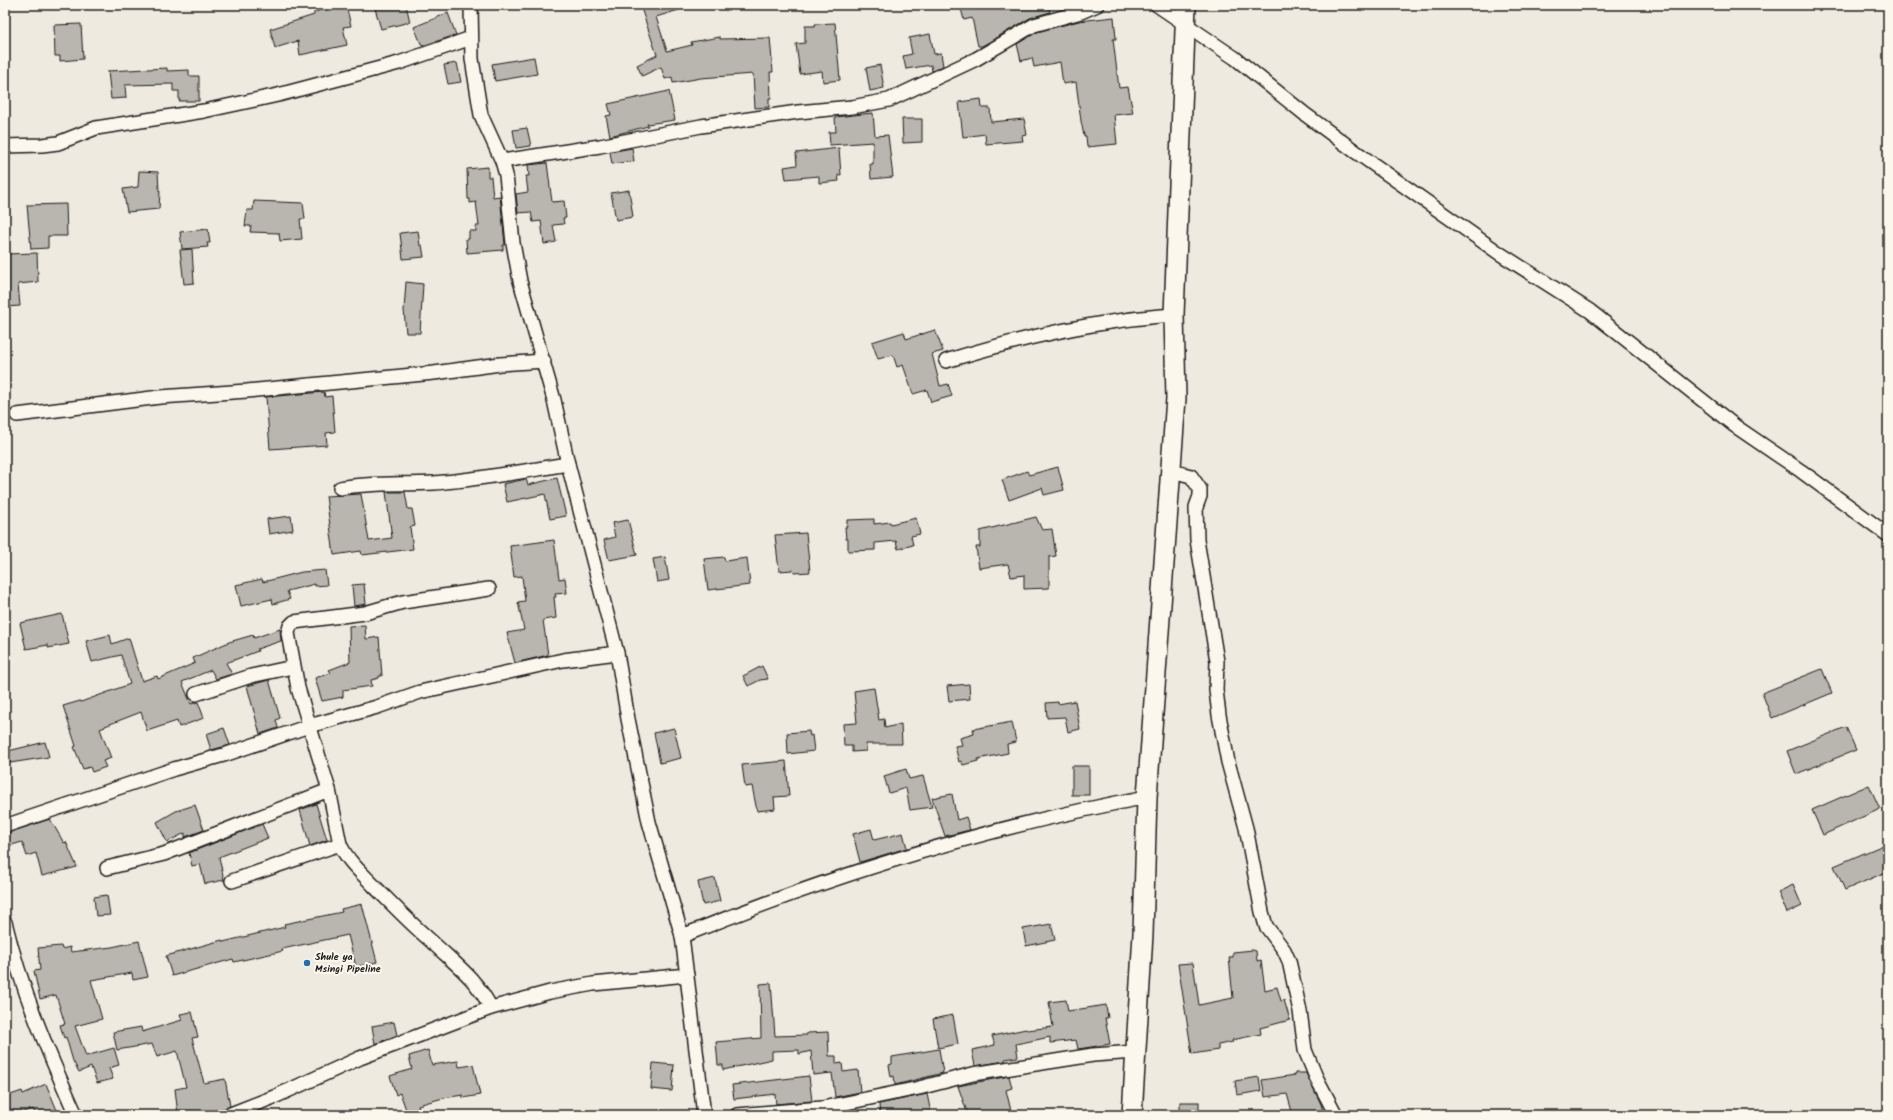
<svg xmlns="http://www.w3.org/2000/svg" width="1893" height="1120" viewBox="0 0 1893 1120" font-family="Kalam,sans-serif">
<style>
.building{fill:#b9b6af;stroke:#1c1c1c}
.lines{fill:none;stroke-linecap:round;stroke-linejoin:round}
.street-casing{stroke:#1c1c1c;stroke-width:16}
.secondary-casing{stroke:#1c1c1c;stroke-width:22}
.street{stroke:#fbf7ec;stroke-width:13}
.secondary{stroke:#fbf7ec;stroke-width:19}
.poi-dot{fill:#1f6fb2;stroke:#fbf7ec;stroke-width:1.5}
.labels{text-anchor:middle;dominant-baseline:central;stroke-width:4;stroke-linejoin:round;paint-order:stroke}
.poi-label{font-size:10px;font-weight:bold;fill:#1c1c1c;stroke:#fbf7ec;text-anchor:start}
</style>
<rect width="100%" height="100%" fill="#eeeadf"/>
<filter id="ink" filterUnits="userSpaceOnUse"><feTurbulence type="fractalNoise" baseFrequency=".025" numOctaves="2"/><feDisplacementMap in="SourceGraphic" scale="8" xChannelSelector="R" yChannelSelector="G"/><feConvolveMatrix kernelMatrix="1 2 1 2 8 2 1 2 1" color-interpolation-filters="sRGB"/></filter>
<g filter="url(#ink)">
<g class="building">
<path d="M339,5H346L351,26L343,27L347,45L300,55L298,41L275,48L270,29L314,15V12Z"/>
<path d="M374,5H406L410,22L381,29Z"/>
<path d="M640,5H684L685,8L656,17L667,51L692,45L691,42L720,37V39L770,38L773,72H770L771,98H769V107L755,108L753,74L701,78L673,83L672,77L665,79L661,67L642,76L637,65L657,55Z"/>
<path d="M960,5H1048L1050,12L1030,18L982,46H978L972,18L964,20Z"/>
<path d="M448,13L456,35L422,46L414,27Z"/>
<path d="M1114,17L1116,39H1113L1119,88L1128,87L1133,113L1114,115L1117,144L1087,147L1086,136H1084L1081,121L1076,82L1063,84L1060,62L1034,67L1032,58L1021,61L1017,44L1037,32L1079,21Z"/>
<path d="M835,23L840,80L823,82L822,71L800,74L796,44L805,43V26H815V24Z"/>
<path d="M81,24L83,59L60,61V56H55L54,25Z"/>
<path d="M930,34L934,54L941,53L943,66L932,71L931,65L906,69L903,56L912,54L909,38Z"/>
<path d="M534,57L537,74L495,81L492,64Z"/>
<path d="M457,63L461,82L448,84L444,65Z"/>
<path d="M880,65L884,88L870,91L866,68Z"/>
<path d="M167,68V71L189,70V76H199V101H179V91H173V84L125,85L126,98L111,99L108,71Z"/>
<path d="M669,91L675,120L647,124L648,126L610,136L606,116L611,115L608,104Z"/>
<path d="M981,99L982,108H990L991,122L1024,119L1027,135L1022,136L1023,141L986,144L985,134L963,137L959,102Z"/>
<path d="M873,113L875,136L888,135L893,177L871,179L870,164H873V142L830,145L829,132H836L835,117Z"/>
<path d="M902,119H922V142L903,143Z"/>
<path d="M527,128L531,146L516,148L513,130Z"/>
<path d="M632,148L634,161L612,164L610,152Z"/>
<path d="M839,148L841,175H838L839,181L819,183V176L786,179L784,167L797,165L796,153Z"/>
<path d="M547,163L552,202L564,201L566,218H563L564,224L553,225L556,242L544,244L541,221L533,222L531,212L518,213L516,194L528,192L526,176H529L528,165Z"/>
<path d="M488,167V177H491L493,197L500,196L505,245H503V250L467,253L466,239H469V231H476V226H479L476,202L470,203V199H468L467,169Z"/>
<path d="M139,171L158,172L159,191H160L159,209L127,212L123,189L138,187Z"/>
<path d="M629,190L633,217L616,220L611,193Z"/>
<path d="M254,201L303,203L305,219H300L302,239L280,241L279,233L250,232L251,226H245L247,210H253Z"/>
<path d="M66,204L67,236H48V248L31,249L27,205Z"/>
<path d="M208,229L210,243H207L208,247L182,249L180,232Z"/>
<path d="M418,231L420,246L422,245L424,257L403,259L400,233Z"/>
<path d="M192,249L194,283L184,284L180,250Z"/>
<path d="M37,253L38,282L18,284L20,306L5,307V254Z"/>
<path d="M406,282L423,284L420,333H406L404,310Z"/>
<path d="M935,330L943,351L932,354L940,386L948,384L952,396L931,402L927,390L913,394L903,365L897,367L893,355L878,359L872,342L904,332L906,339Z"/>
<path d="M324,392L325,397L332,396L335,432L326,433L327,445L270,449L266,397Z"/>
<path d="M1058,467L1064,490L1044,495L1042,488L1009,500L1002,480L1027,471L1029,475Z"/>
<path d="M557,478L566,516L550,519L545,494L507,502L503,484L526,479L528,485Z"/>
<path d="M386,492H405L408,509H412L415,526L410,527L413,549L362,555L361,551L334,555L326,496L361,494L369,541L392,538Z"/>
<path d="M291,516L293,530L269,534L267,519Z"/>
<path d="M1036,517L1042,530L1052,529L1056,556L1049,557V588L1024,589V575L1011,577L1008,564L979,568L976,547H980V531Z"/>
<path d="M916,518L920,534L911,536L913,545L898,549L896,541L875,543V550L848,551V539H846L845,527H847V520L874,519V524L890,522L891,524Z"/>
<path d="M628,520L637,555L609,560L604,540L615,537L612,523Z"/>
<path d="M806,533L810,572L794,573L793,570L779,571L775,535Z"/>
<path d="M554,540L559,579L565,578L567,593L555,594L556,597H554L556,618L543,620L548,655L515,663L507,633L524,630L518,602L525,601L522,576L514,577L510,546Z"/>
<path d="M665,557L669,580L657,582L653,559Z"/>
<path d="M724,557L725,561L747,558L750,585L708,590L704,559Z"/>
<path d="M325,570L327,585L315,586V584L287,591L290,599L273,604L272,599L241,606L236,585L262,579L263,582L302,572Z"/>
<path d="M364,584L366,604L354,606L352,585Z"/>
<path d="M62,614L69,644L48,648V645L26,649L20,623Z"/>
<path d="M365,625L366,639L379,637L382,676H379V678L371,680L372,686L343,690V697L322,701L315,678L331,673L329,670L350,662L349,626Z"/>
<path d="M280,629L281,641L257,649L258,651L226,663L232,674L216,679L211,670L182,682L191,704L198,702L204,718L179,727L177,721L147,731L141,712L105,726V727L100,729L111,758L103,761L106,767L92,772L90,767L83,769L74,747L76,746L63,706L80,701L81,702L130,684L121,655L92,662L86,641L110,635L112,644L129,638L142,681L157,676L158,679L195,663L193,658L229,642L253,635L254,638Z"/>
<path d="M762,666L768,679L760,680L748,686L743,676Z"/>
<path d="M1822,669L1832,693L1772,718L1762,693Z"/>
<path d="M269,680L280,718L276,720L278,728L260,734L247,686Z"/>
<path d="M969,684L970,699L949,701L947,686Z"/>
<path d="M874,688L879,720L884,719L885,728L901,724L902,744H866V751L852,752V746H844L843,724L857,723L854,691Z"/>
<path d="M1075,701L1080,729L1068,732L1065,717L1047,718L1046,703L1058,702V704Z"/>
<path d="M1012,722L1016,742L1007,744L1008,753L978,759V761L963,765L961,761L959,762L955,746L962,745L960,738L974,734L973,729Z"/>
<path d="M1846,727L1856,750L1796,774L1787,751Z"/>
<path d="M224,728L230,745L211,750L206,734Z"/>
<path d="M674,728L681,758L660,763L654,733Z"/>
<path d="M809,731L810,736L812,735L814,751L788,754L787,733Z"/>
<path d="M45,742L49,757L10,763L8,751Z"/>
<path d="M786,761L789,796L774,797L775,809L757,811L752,786L745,787L742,765Z"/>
<rect x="1072" y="766" width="17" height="29"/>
<path d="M906,769L909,779L923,776L932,807L910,810L906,788L889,793L884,776Z"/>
<path d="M1869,785L1880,809L1823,835L1812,810Z"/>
<path d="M952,794L957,820L966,817L970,830L945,836L932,798Z"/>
<path d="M316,804L327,840L310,846L300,810Z"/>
<path d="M195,805L204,830L185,837V833L167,842L157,822L176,811Z"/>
<path d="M50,819L64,843L66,842L77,867L42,876L36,853L27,856L22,842L5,847V834Z"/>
<path d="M262,824L268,838L219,857L224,880L205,884L200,864L192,866L189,853Z"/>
<path d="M871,829L874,840L903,833L907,848L860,862L853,834Z"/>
<path d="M1888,843V871L1845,890L1834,866Z"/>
<path d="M715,878L720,901L703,905L698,882Z"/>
<path d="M1793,885L1802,906L1787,913L1778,892Z"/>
<path d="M107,895L110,915L96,916L94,897Z"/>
<path d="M362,904L377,962L356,967L348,935L282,949L283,951L234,962L233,959L172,976L166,956L222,940L223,942L285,927L284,924L342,912L341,909Z"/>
<path d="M1051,924L1055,940L1026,946L1023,929Z"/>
<path d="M139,941L148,977L133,980L132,973L91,980L102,1019L75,1026L86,1056L114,1048L119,1065L109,1068L113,1079L97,1083L91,1067L79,1072L73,1061L66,1037L64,1038L60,1025L65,1024L56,995L40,999L34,971L40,970L38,948L61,946L62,949L70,947L71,952L112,947Z"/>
<path d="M1253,950L1256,951L1257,961L1261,960L1265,990L1277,987L1281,1001L1284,1000L1290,1020L1260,1028L1261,1034L1232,1040L1233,1042L1218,1045V1050L1192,1054L1178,964L1193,963L1199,1005L1233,998L1229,957H1233V952Z"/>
<path d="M771,983L775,1036L807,1035V1033L828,1032L829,1056H836V1064L842,1063L843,1072L858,1070L860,1092L835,1097L832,1073L813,1075L811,1051L799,1054V1050L772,1051V1059L723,1070V1065H718L716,1042L761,1038L760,984Z"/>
<path d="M1066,1000L1068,1011L1106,1005L1108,1018H1105L1110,1044L1078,1049L1076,1040L1050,1043V1037L1016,1044L1018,1057L1005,1059V1061L975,1066L972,1050L995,1045L992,1036L1026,1029L1027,1030L1053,1027L1049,1002Z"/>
<path d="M192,1012L198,1037L192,1038L204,1083L225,1079L230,1106L221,1111L201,1115H178L175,1089L186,1087L177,1051L157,1057L152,1044L117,1050L113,1032L141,1027L142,1032L182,1020L180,1014Z"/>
<path d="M953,1015L958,1044L938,1048L933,1019Z"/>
<path d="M394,1022L397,1035L375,1044L372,1026Z"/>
<path d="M939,1049L943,1073L895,1085L894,1076L891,1077L889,1065L892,1064V1057Z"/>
<path d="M428,1050L432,1065L458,1061L459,1067L473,1065L480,1095L463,1098V1095L443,1098L418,1105L421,1115H408L400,1093L396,1095L390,1076L412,1069L409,1056Z"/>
<path d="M653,1063L674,1065L672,1091L651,1089Z"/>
<path d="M1295,1073H1306L1321,1104L1324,1115H1293L1287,1094L1265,1097L1262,1080L1295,1075Z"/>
<path d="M809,1076L812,1101L776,1104L775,1094L734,1099L732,1085Z"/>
<path d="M1009,1076L1012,1088L1006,1090L1012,1115H968L958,1086Z"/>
<path d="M1259,1077L1261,1091L1237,1095L1235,1081Z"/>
<path d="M46,1084L59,1115H36L33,1109L12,1115L5,1097L22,1091L23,1094Z"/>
<path d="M927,1094L931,1113L917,1115H880L879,1104Z"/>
<rect x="1180" y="1102" width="19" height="13"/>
</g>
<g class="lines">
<g class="street-casing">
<g id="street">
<path d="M471,5L472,59L481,115L502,161L506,175L513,243L520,281L554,400L568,464L617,653L628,719L649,822L682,936L704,1115"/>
<path d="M1157,5L1235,58L1306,115L1356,152L1499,253L1590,311L1735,426L1801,471L1888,535"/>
<path d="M5,146L42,145L58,143L96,128L204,111L278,95L399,63L471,38"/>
<path d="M502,161L600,146L701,126L798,112L852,107L889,100L976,59L1034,25L1081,12L1097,5"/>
<path d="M946,361C1020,338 1097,320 1174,315"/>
<path d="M17,415L160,397L247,391L434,373L500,364L544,361"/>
<path d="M1172,471L1191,476L1200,489V496L1196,507L1197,540L1217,661L1216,690L1219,715L1228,762L1246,828L1262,912L1266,926L1284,950L1289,961L1300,1011L1305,1050L1316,1077L1336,1115"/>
<path d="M340,488C372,482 402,485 434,483C479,480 523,471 568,464"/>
<path d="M489,589L403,602L365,613L294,622L290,626L288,633L298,688L329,790L340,844C347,861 362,873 374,886C393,905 411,924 431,941C456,965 475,977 491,1008"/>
<path d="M196,694L251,676L293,667"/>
<path d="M5,826L174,769L227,754L309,726L377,707L420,692L563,660L617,653"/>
<path d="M107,868L164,854L329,790"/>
<path d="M232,881L340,844"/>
<path d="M5,922C21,989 48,1052 76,1115"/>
<path d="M682,936C832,875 988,827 1147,797"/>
<path d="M228,1115L274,1097L360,1058L491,1008L550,992L593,984L687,975"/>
<path d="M737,1115L822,1108L919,1088L973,1074L1093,1055L1135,1052"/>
</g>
</g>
<g class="secondary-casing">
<path id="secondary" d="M1132,1115L1143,934L1147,797L1176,398L1174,315L1186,5"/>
</g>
<use href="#street" class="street"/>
<use href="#secondary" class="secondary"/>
</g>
</g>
<circle class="poi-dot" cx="307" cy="963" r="4"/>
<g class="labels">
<g class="poi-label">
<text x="315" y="957">Shule ya<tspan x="315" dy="12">Msingi Pipeline</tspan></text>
</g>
</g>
<rect width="1893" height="1120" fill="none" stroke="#fbf7ec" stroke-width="20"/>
<rect x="10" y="10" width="1873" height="1100" fill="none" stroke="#1c1c1c" stroke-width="1.5" filter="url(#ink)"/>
</svg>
